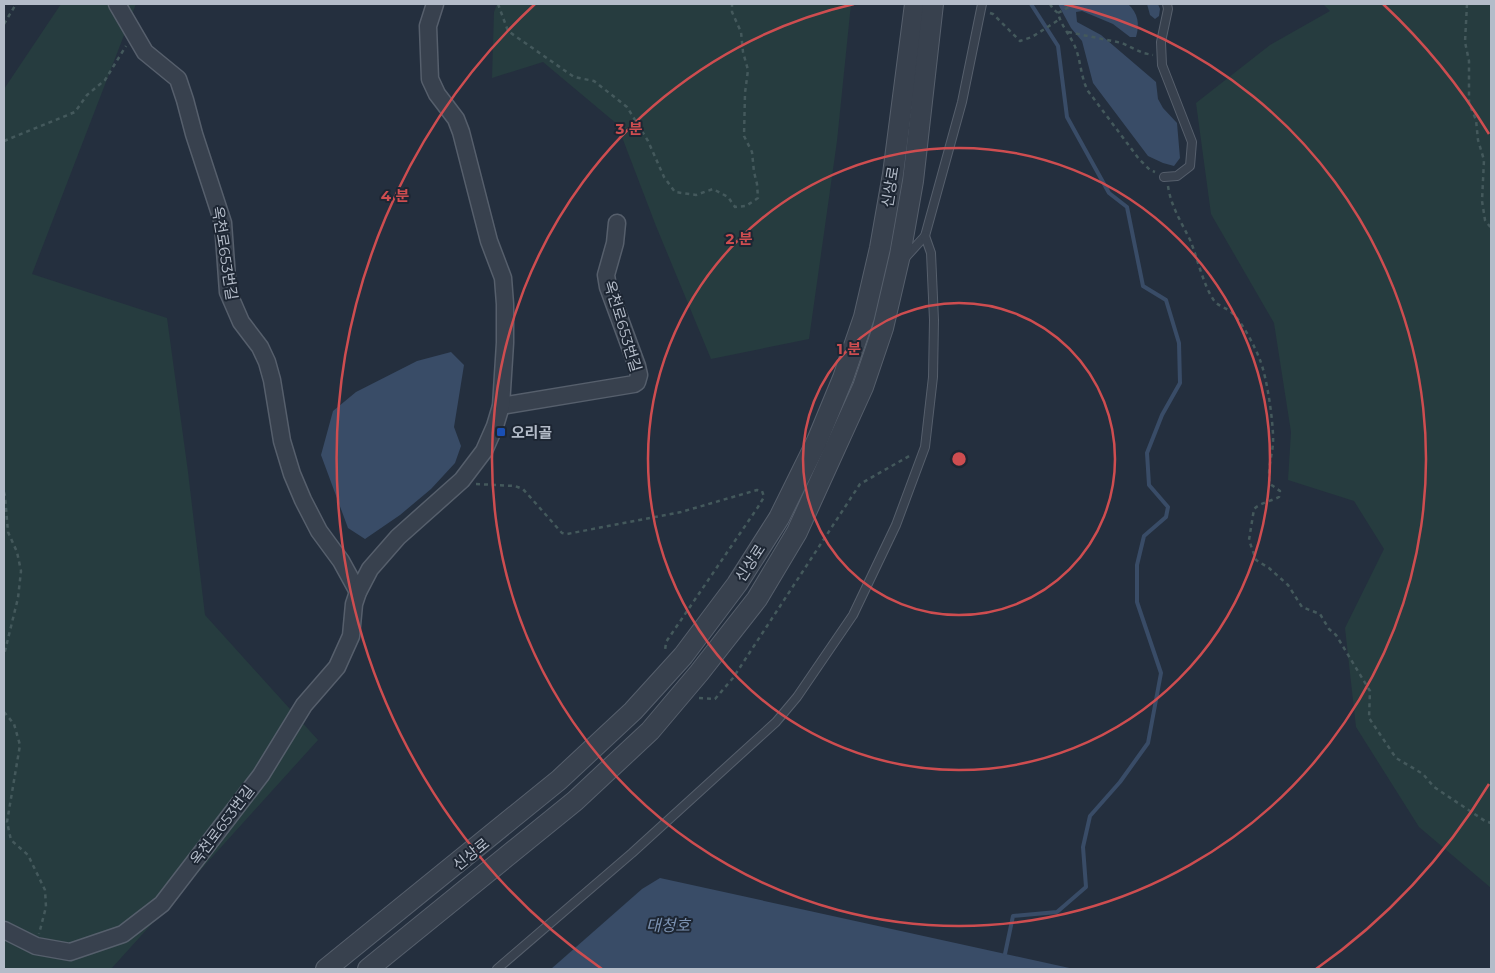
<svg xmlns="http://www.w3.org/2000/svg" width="1495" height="973" viewBox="0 0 1495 973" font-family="Montserrat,'Noto Sans KR',sans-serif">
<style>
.green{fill:#263c3f}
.water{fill:#394c67}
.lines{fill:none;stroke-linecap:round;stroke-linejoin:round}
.stream{stroke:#394c67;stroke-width:4}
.service-casing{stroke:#565f6c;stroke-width:10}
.minor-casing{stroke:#565f6c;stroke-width:19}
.tertiary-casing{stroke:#565f6c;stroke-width:22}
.path{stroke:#44595c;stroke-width:2.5;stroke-dasharray:4 4;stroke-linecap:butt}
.service{stroke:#38414e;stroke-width:8}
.minor{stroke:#38414e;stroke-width:16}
.tertiary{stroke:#38414e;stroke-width:20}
.ring{fill:none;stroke:#ce4d50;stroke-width:2.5}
.transit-dot{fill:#1a4fb4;stroke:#1d2633;stroke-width:2}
.labels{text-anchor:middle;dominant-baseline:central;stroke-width:4;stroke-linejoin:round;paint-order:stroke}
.street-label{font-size:15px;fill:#b4bcc9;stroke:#1d2633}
.poi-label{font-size:15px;font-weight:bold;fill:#b4bcc9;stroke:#1d2633;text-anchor:start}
.water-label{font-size:16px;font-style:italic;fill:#7c92b1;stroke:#1d2633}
.centre{fill:#ce4d50;stroke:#1d2633;stroke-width:2.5}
.ring-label{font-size:15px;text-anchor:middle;font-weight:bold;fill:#ce4d50;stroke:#1d2633;stroke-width:4;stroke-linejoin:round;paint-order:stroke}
</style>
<rect width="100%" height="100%" fill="#242f3e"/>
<g class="green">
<path d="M61,4H136L32,274L167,318L188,472L205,615L318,740L111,969H4V89Z"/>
<path d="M497,4H851L837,141L809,339L711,359L656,226L617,124L543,62L492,78L494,12Z"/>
<path d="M1323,4H1491V888L1419,827L1356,727L1345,628L1384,549L1354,501L1288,480L1291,432L1274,323L1211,214L1196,103L1270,45L1330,11Z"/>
</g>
<g class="water">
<path d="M1058,4H1128C1138,13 1140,24 1136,37H1130L1113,24L1082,11L1076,12L1077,22L1101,35L1156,82L1158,99L1163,108L1177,123L1180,158L1174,166L1163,163L1148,156L1093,83L1082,41L1071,28Z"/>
<path d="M1147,4H1158L1160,9L1159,16L1155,19L1150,15Z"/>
<path d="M451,352L464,365L454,427L461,446L455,463L431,489L400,515L365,539L348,528L321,455L333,411L356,392L417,361Z"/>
<path d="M660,878L1074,969H551L642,889Z"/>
</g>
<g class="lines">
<path class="stream" d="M1005,954L1013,916L1057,912L1086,887L1083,847L1090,816L1120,782L1148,743L1161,673L1137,602V565L1144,536L1166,517L1168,507L1149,485L1147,453L1162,415L1180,383L1179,343L1166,300L1143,286L1127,207L1109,193L1067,117L1058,46L1031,4"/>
<g class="service-casing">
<g id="service">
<path d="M1164,177L1177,176L1190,166L1192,142L1162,65L1161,42L1168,9L1167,4"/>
<path d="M905,258L925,236L962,102L982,4"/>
<path d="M497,969L632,853L776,722L797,697L853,615L896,525L925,447L933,377L934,320L931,253L925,236"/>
</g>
</g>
<g class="minor-casing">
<g id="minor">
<path d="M117,4L145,52L178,79L185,100L194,134L223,223L228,292L241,322L260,347L267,362L272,380L282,441L292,474L303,500L319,531L341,561L358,592"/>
<path d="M501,406L634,384L637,382L639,375L637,366L608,287L606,275L615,243L617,223"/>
<path d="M4,930L36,946L70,952L123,934L162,904L261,775L304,705L337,667L351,636L354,604L358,592L370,569L398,537L462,480L484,451L495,426L501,406L505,343V304L503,278L489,241L461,132L456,119L437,94L430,79L428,26L435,4"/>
</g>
</g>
<g class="tertiary-casing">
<g id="tertiary">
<path d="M326,969L559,780L633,711L683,656L737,584L779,518L817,441L843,378L864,317L880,248L893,174L915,4"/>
<path d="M368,969L575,801L650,731L699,673L757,599L797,532L863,387L883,328L900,255L913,181L933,4"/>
</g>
</g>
<g class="path">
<path d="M498,4L508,31L574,77L594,81L627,107L648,141L664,177L675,192L696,195L713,189L728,197L735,207L746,206L758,198L757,184L754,172L752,152L744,136L745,93L748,70L743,52L741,32L732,12V4"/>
<path d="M1050,4L1053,9L1058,13C1061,26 1071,36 1076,49C1081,63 1081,78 1088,91L1139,159L1150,170L1155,172"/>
<path d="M1467,4L1465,42L1469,61V103L1476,120L1478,140L1484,160L1482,201L1485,220L1491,228"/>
<path d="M990,13L993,14L1020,41L1032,37L1060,19"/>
<path d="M1058,13L1074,4"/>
<path d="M4,24L16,4"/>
<path d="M1068,32L1122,43L1143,53L1153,55"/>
<path d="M4,141L75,112L87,95L105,80L126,46"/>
<path d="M1168,186C1171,207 1182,223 1191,242C1197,258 1204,286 1213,299C1217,306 1225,307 1231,312C1242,321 1255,347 1260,360C1267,377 1274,425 1273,443C1272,457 1267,470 1270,484L1280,491L1279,497C1271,501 1260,503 1254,509L1249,540L1256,560L1269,568L1288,585L1302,607L1320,614L1329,629L1336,635L1370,691L1369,718L1396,758L1423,774L1434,787L1485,821L1491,823"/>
<path d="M476,484L515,486L523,489L562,533L567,534L681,512L757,490L762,491L764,497L758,507L666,642L665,651"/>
<path d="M4,492L5,496L8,532L17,552L21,571L18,598L4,655"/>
<path d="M699,698L715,699L733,678L860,484L911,455"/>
<path d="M4,712L14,724L20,745L7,822L11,840L28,855L45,890L46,907L39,934"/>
</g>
<use href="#service" class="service"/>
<use href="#minor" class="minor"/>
<use href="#tertiary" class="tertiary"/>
</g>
<g class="ring">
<circle cx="959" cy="459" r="156"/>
<circle cx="959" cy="459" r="311"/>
<path d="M1064 4A467 467 0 1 1 854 4"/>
<path d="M1489 784A622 622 0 0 1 1316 969M602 969A622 622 0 0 1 535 4M1383 4A622 622 0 0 1 1489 134"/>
</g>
<rect class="transit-dot" x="496" y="427" width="10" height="10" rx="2.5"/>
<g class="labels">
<g class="street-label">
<text transform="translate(890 187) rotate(-81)">신상로</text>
<text transform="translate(225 253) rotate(81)">옥천로653번길</text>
<text transform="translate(623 326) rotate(73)">옥천로653번길</text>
<text transform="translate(750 563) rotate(-57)">신상로</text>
<text transform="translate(222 825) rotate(-53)">옥천로653번길</text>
<text transform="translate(471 854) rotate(-39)">신상로</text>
</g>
<g class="poi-label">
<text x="511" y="432">오리골</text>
</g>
<g class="water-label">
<text x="668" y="925">대청호</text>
</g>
</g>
<circle cx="959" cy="459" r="8" class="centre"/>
<g class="ring-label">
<text x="629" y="134">3 분</text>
<text x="395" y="201">4 분</text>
<text x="739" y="244">2 분</text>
<text x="849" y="354">1 분</text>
</g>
<rect width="1495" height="973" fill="none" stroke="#b4bcc9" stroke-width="10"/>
</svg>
